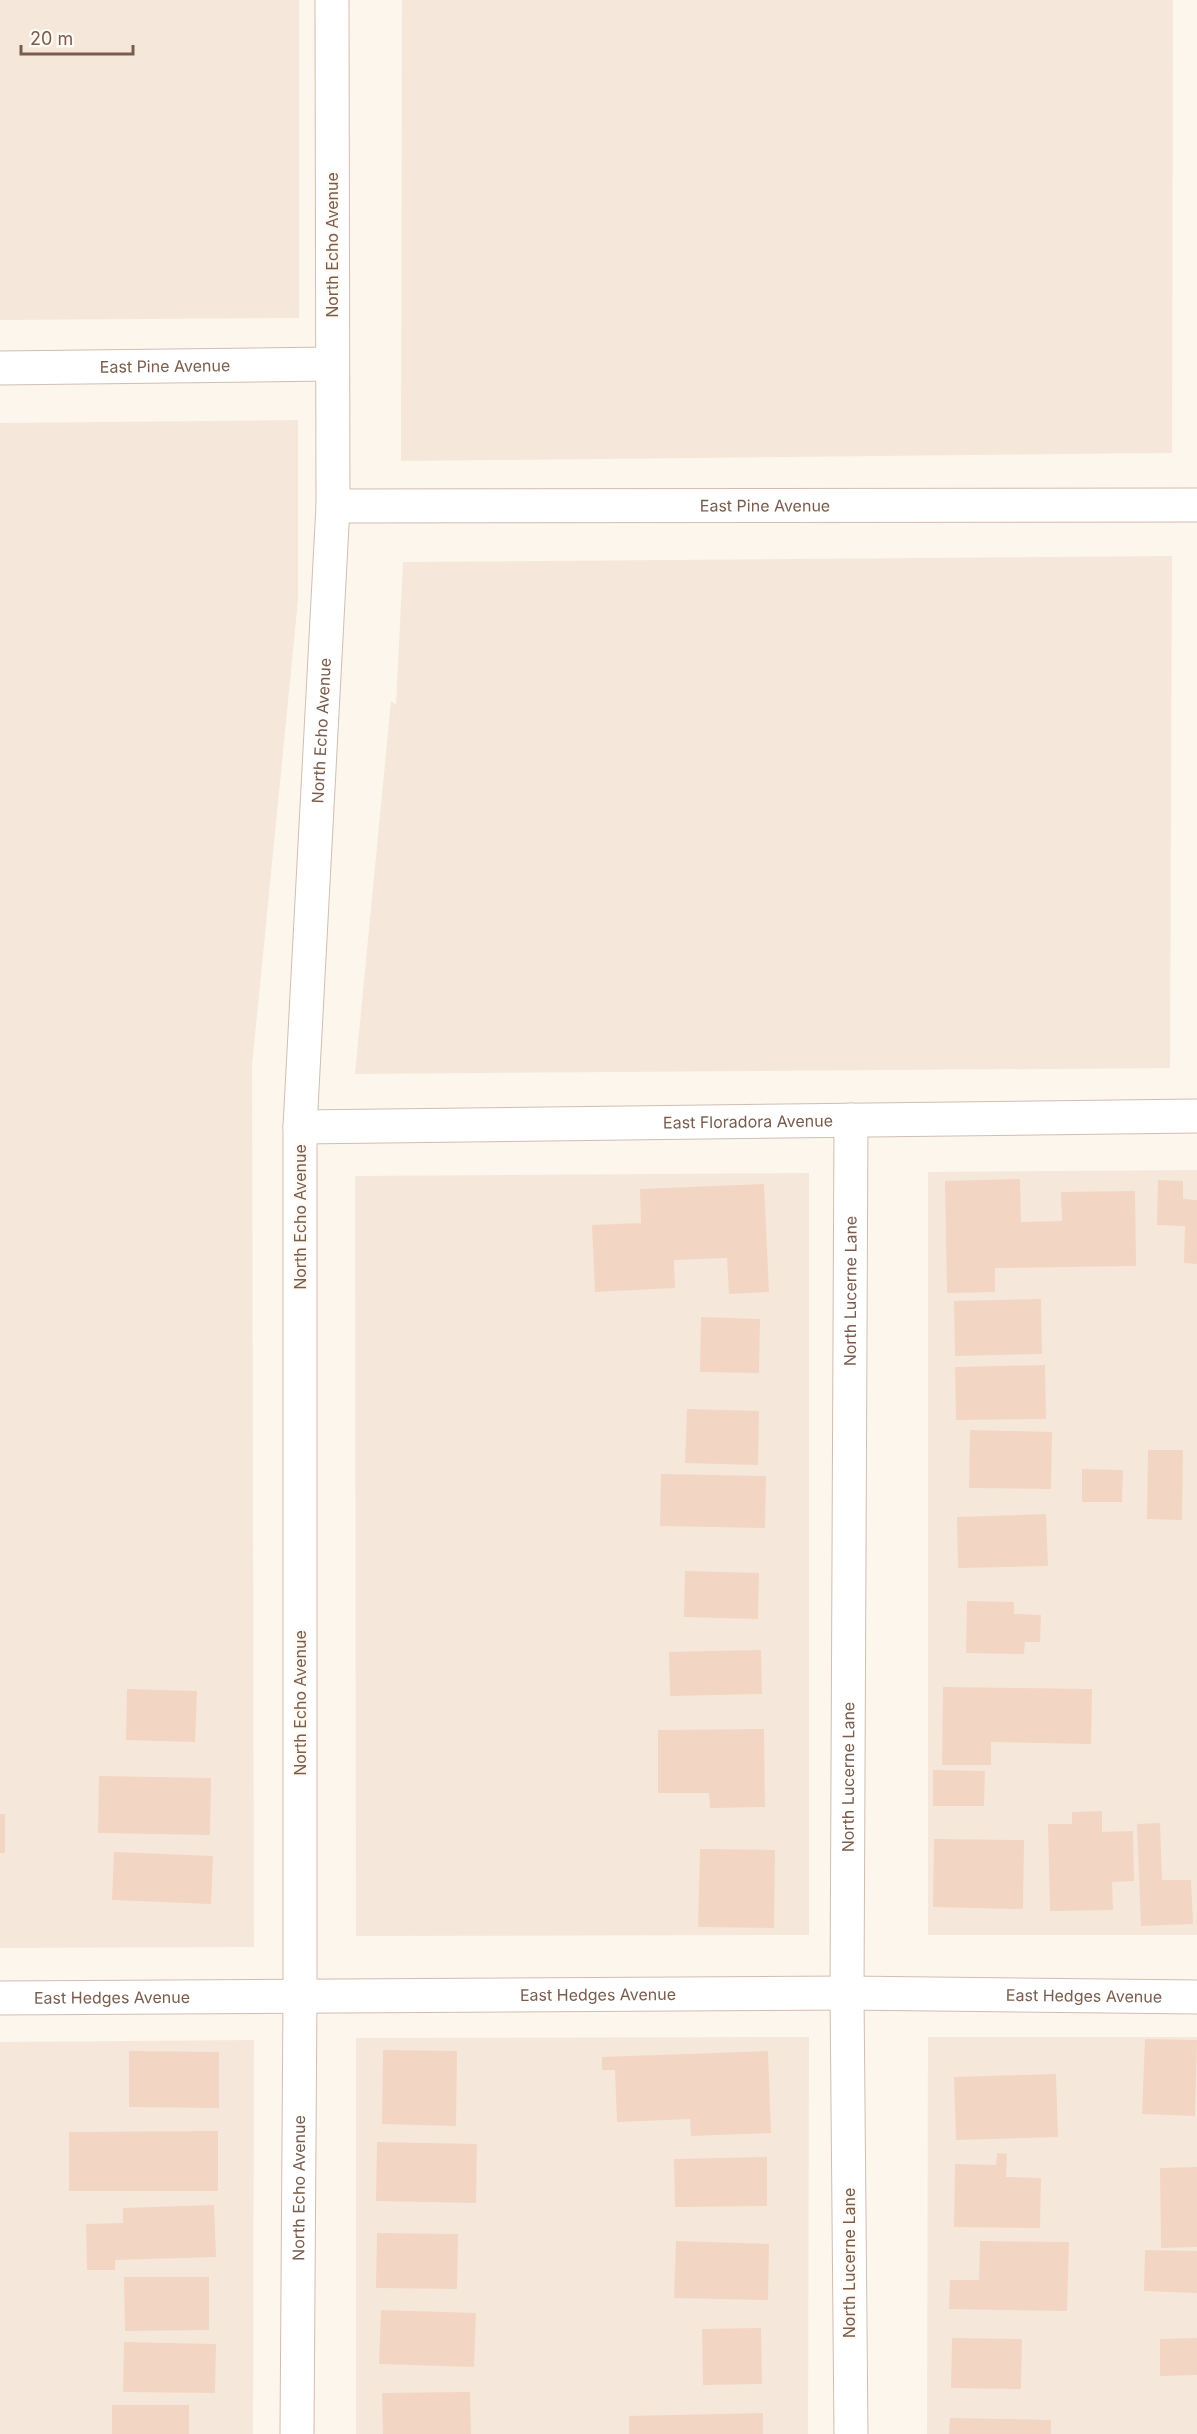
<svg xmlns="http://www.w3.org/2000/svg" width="1197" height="2434" viewBox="0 0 1197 2434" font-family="Inter,sans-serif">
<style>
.residential{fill:#f5e8da}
.building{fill:#f3d5c3}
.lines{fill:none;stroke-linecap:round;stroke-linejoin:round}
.street-casing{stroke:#d1beb0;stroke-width:35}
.street{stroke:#fff;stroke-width:33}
.labels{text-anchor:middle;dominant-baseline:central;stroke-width:4.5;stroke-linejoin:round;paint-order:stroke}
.street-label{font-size:16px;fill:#7a5c4d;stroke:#fffaf3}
</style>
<rect width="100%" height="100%" fill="#fdf6ec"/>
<g class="residential">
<path d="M0,0H299V318L0,320Z"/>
<path d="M402,0H1173L1172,453L401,461Z"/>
<path d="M298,420V600L252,1066L254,1947L0,1948V423Z"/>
<path d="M1172,556L1170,1068L355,1074L391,701L396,705L403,562Z"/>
<path d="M1197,1170V1935H928V1172Z"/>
<path d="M809,1173V1935L356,1936L355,1176Z"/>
<path d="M809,2037L808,2434H356V2038Z"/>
<path d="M928,2037H1197V2434H927Z"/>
<path d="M254,2040L253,2434H0V2042Z"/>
</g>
<g class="building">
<path d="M1020,1179L1021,1222L1062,1221L1061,1192L1135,1191L1136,1266L995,1268V1292L947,1293L945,1181Z"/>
<path d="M1158,1180L1183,1181V1199L1197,1200V1264L1184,1263L1185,1226L1157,1225Z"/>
<path d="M764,1184L769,1292L729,1294L727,1258L674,1260L675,1288L595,1292L592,1225L641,1223L640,1189Z"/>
<path d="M1041,1299L1042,1354L955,1356L954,1301Z"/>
<path d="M701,1317L760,1319L759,1373L700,1372Z"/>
<path d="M1045,1365L1046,1419L956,1420L955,1367Z"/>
<path d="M687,1409L759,1411L758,1465L685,1463Z"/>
<path d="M970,1430L1052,1432L1051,1489L969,1488Z"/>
<path d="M1148,1450H1183L1182,1520L1147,1519Z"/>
<path d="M1082,1469L1123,1470L1122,1502H1082Z"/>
<path d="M661,1474L766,1476L765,1528L660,1526Z"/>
<path d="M1046,1514L1048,1566L958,1568L957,1517Z"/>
<path d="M685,1571L759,1573L758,1619L684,1617Z"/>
<path d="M967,1601L1014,1602V1614L1041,1615L1040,1642H1025L1024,1654L966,1653Z"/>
<path d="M761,1650L762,1694L670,1696L669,1652Z"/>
<path d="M943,1687L1092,1689L1091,1744L991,1742V1765H942Z"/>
<path d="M127,1689L197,1691L195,1742L126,1740Z"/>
<path d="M764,1729L765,1807L710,1808L709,1793H658V1730Z"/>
<path d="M933,1770L985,1771L984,1806H933Z"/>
<path d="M99,1776L211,1778L210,1835L98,1833Z"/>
<path d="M1102,1811V1832L1133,1831L1134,1881L1112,1882L1113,1910L1050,1911L1048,1824H1072V1812Z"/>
<rect x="0" y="1814" width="5" height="39"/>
<path d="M1160,1823L1162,1880H1191L1193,1924L1141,1926L1137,1824Z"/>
<path d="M934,1839L1024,1840L1023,1909L933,1907Z"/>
<path d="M700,1849L775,1850L774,1928L698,1927Z"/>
<path d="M114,1852L213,1856L211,1904L112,1900Z"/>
<path d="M1145,2039L1197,2040L1195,2116L1142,2114Z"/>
<path d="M383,2050L457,2051L456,2126L382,2124Z"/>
<path d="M129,2051L219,2052V2108L129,2107Z"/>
<path d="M768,2051L771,2133L691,2136L690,2119L617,2122L615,2070H602V2057Z"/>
<path d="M1056,2074L1058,2137L956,2140L954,2077Z"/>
<path d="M218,2131V2191H69V2132Z"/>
<path d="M377,2142L477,2144L476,2203L376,2201Z"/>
<path d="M997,2153L1007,2154L1006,2177L1041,2178L1040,2228L954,2227L955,2164L996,2165Z"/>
<path d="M767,2157V2206L675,2207L674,2159Z"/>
<path d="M1197,2167V2247L1161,2248L1160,2168Z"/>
<path d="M214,2205L216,2257L115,2260V2270H87L86,2224L123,2223V2208Z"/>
<path d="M377,2233L458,2234L457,2289L376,2288Z"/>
<path d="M676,2241L769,2244L768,2300L674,2298Z"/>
<path d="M980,2241L1069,2242L1067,2311L949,2309L950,2280H979Z"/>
<path d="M1145,2250L1197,2251V2293L1144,2291Z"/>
<path d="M124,2277H209V2330L125,2331Z"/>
<path d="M381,2310L476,2313L474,2367L379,2364Z"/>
<path d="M761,2328L762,2384L703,2385L702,2329Z"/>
<path d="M952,2338L1022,2339L1021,2389L951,2388Z"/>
<path d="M1197,2338V2375L1160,2376V2339Z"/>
<path d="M124,2342L216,2344L215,2393L123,2392Z"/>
<path d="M470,2392L471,2434H383L382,2393Z"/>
<rect x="112" y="2405" width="77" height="29"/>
<path d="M763,2413V2434H629V2416Z"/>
<path d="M950,2418L1051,2420V2434H949Z"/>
</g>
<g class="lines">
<g class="street-casing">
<g id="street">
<path id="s1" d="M0,368L331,364"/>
<path id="s2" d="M333,506L1197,505"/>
<path id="s3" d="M300,1127L1197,1116"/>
<path id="s4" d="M0,1998L847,1993L1197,1997"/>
<path id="s5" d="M297,2434L300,1995V1127L333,506L332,0"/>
<path id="s6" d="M851,2434L847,1993L851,1120"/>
</g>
</g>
<use href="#street" class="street"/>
</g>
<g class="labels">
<g class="street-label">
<text transform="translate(332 245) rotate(-90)">North Echo Avenue</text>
<text stroke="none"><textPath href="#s1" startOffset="165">East Pine Avenue</textPath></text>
<text stroke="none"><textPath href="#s2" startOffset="432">East Pine Avenue</textPath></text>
<text stroke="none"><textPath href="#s5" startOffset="1704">North Echo Avenue</textPath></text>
<text stroke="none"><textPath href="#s3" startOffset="448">East Floradora Avenue</textPath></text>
<text transform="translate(300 1217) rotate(-90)">North Echo Avenue</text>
<text stroke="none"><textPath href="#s6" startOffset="1143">North Lucerne Lane</textPath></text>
<text transform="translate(300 1703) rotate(-90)">North Echo Avenue</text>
<text stroke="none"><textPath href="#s6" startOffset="657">North Lucerne Lane</textPath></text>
<text stroke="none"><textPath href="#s4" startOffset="598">East Hedges Avenue</textPath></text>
<text stroke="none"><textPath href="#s4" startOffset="1084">East Hedges Avenue</textPath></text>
<text stroke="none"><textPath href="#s4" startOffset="112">East Hedges Avenue</textPath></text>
<text stroke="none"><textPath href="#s5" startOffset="246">North Echo Avenue</textPath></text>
<text transform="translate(849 2263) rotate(-90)">North Lucerne Lane</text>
</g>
</g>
<path d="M21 45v9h112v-9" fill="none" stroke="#7a5c4d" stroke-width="3"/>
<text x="30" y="45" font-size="18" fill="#7a5c4d" stroke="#fffaf3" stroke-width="4.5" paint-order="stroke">20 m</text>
</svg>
